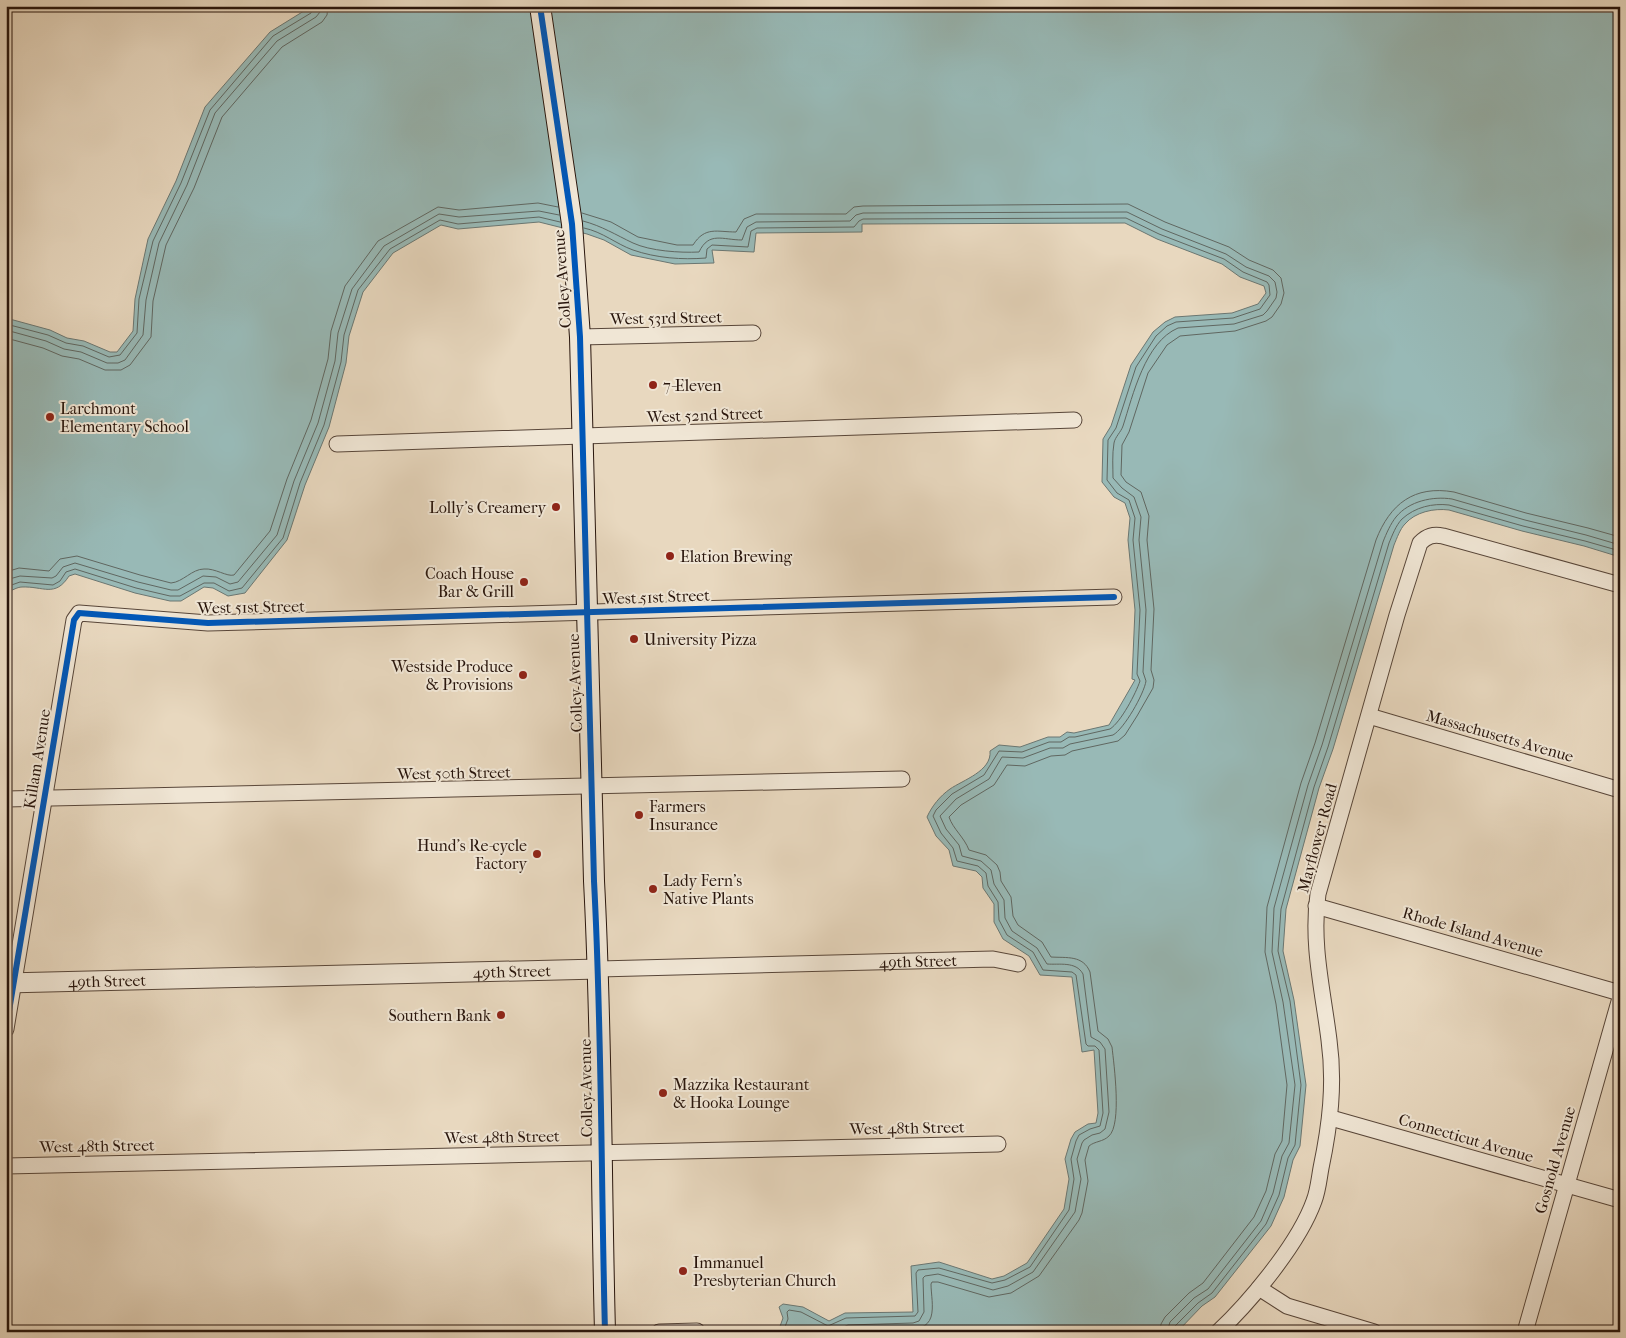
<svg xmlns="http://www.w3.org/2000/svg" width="1626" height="1338" viewBox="0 0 1626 1338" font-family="'IM FELL French Canon',serif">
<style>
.water{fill:#98b9b6;stroke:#6b7772}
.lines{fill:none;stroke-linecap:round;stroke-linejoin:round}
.shore{stroke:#606761;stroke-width:1}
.minor-casing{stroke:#584639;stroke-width:17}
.tertiary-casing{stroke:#584639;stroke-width:21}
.secondary-casing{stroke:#28150c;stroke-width:22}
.minor{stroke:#f0e6d5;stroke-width:15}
.tertiary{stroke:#f0e6d5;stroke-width:19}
.secondary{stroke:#f0e6d5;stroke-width:20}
.cycleway-casing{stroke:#f0e6d5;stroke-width:9}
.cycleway{stroke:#0057b8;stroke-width:6}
.poi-dot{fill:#8f2418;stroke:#f0e6d5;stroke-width:2}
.labels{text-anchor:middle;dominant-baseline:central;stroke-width:4;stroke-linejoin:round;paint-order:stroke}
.street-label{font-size:16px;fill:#28150c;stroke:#f0e6d5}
.poi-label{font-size:16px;fill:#28150c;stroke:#f0e6d5;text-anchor:start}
</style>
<rect width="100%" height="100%" fill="#e8d8bf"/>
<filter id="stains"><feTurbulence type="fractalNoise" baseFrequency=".004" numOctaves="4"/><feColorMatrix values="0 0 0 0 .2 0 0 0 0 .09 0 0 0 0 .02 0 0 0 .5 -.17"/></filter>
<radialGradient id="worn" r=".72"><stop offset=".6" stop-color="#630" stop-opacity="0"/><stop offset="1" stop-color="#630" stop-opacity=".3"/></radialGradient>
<path class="water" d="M312,6H1620V557L1584,546L1522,531L1449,510C1434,508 1415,512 1405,524C1400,529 1397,538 1394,545L1333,749L1319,788L1286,909L1283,951L1294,1000L1306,1085L1300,1146L1293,1160L1284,1197L1271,1226L1215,1297L1202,1306L1177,1332H778L783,1318L779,1307L783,1304L803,1307L829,1321L845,1313L913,1312L911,1266L939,1262L992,1279L1004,1276L1027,1263L1064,1209L1069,1179L1065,1159L1071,1139L1075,1132L1088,1124L1096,1123L1098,1113L1094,1050L1082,1052L1072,977L1040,975L1029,956L1003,939L994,922V904L983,888L982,877L976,871L953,866L949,850L936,836L927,817C932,806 940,796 950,789C963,780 992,771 990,751L999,745L1020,747L1048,737H1060L1067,732L1074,733L1109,725L1135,680L1132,679L1135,610L1128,540L1130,518L1125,503L1114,497L1102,482L1103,439L1111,426L1131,365L1153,332L1165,322L1175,317L1232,313L1258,304L1266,293L1264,286L1240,277L1222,264L1157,239L1125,223L862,224V232L756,233L754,252L712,250L714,263L675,264L631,255L604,240L587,234L539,222L458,229L441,225L393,253L363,292L349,336L346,363L329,427L305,485L287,540L245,593L228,596L213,588L204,587L181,601H170L135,593L75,574L69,576C55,598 43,586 22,587C17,587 11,591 6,593V318L50,330L67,338L84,341L110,352H117L133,331L135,299L148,239L176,181L205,107L270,32Z"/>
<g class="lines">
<g class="shore">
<path d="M582,213L611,222L638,237L677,245H693C705,226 717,232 736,232L744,219L756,214H846L854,207L863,206L1128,204L1165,222L1229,247L1249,260L1273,270L1281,278L1284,293L1281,304L1272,317L1266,321L1235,331L1180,336L1167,345L1148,373L1129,432L1122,445L1121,475L1126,482L1141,492L1149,516L1147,540L1154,609L1151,670L1154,680L1153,688L1137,716L1125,735L1118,741L1072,751L1065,755L1051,756L1025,766L1007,765L994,785L961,805L949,817C953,829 964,837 969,850L986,855L997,865L1000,872L1001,881L1011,897L1013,916L1018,925L1042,942L1051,957C1067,958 1083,955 1090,972L1098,1031L1108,1039L1112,1047C1114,1065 1122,1124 1109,1136C1103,1142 1095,1141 1089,1146L1085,1160L1088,1181L1082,1213L1079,1220L1039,1276L1011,1293L989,1297L938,1282H932L931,1284C931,1294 934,1307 931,1317C925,1337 886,1331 869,1332"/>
<path d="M583,221C602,226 616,235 633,243C650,251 680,253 699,252C709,231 723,240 742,240L747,227L756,222L850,221L856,215L863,213L1127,212L1162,229L1226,254L1246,267L1269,276L1275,282L1277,292L1276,298L1267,311L1263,315L1234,324L1178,328C1145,342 1133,395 1123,426C1121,432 1115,437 1114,443C1112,454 1113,468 1113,478L1122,488L1134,497L1141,517L1139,540L1146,610L1143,672L1146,681C1144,694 1124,729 1113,735L1070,744L1063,748H1050L1023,758L1002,757L989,779L956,799L940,816L946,829L959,845L962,856L981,861L991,870L994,884L1004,900L1005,918L1012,931L1037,948L1047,964C1059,965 1076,961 1083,974L1091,1037L1100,1042L1105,1049L1109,1112L1105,1129L1100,1133L1092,1135L1084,1140L1082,1143L1077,1159L1081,1179L1075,1212L1033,1272L1008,1286L993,1290L938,1274L925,1276L923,1278L924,1312L919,1321L913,1323L848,1325L832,1332"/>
<path d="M584,228C603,232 616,244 633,250C656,258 682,260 706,258L707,249L712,245L748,247L751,231L757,228L854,227L859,221L863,219L1126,218L1159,234L1224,259L1243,272L1267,282L1269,285L1270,295L1260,309L1233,318L1176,322L1167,326L1156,336L1136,367L1116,428L1108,440L1107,480L1117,493L1129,500L1135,518L1133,540L1140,610L1137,674L1140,681C1136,693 1121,722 1110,729L1075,737H1069L1061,742H1049L1022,752L999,751L984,775L952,794L936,810L933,816L941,833L953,848L957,861L978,866L986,873L988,886L998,902L999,920L1007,935L1033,952L1043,970L1072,972L1076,975L1086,1044L1088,1046H1095L1099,1050L1103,1113L1100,1126L1090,1129L1079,1135L1076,1141L1071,1159L1074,1179L1069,1210L1030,1267L1005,1280L992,1283L939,1268L918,1270L916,1273L918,1312L915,1316L846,1318L828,1326L801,1312L789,1310L787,1312L788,1319L783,1332"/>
<path d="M6,324L48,335L66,343L83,346L109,357L120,355L137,333L139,299L153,241L181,183L210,110L273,36L311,13L314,6"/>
<path d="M6,330L46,341L64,349L81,352L107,363H118L125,360L143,335L146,300L159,243L187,185L215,113L277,41L316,17L320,12V6"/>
<path d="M6,338L43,348L62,356L79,359L105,370H121L130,365L151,337L153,301L166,245L194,188L222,117L282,47L322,22L327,15L328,6"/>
<path d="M6,572L19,568L49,571L60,559L77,556L140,575L171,583C183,582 192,569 204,569C215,568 227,577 234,575L270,531L287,479L311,420L328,359L331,331L345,286L378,241L438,207L459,210L538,203L558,207"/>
<path d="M6,580L20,576L52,578L56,576L63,567L75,563L138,582L171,590H178L203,576L216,577L230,584L238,582L277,535L294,481L318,423L335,361L338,333L352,289L384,246L439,214L459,217L539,211L559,215"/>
<path d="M6,587L20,582L53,585L60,581L66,572L75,569L136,588L170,596H180L204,583H214L229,591L242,588L283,538L300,483L324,425L341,362L344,335L358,290L390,249L440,220L458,224L539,217L560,222"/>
<path d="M1160,1332L1161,1324L1165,1317L1189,1293L1203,1283L1254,1217L1266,1191L1275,1154L1282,1141L1287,1085L1276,1004L1265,952L1267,907L1301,783L1315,743L1376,540C1390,504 1414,485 1454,492L1526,513L1588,528L1620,537"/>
<path d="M1167,1332L1170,1322L1194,1298L1208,1289L1261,1221L1273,1193L1282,1156L1289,1143L1295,1085L1283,1002L1272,952L1274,908L1308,785L1322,745L1383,542C1386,534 1391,523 1396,517C1409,501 1433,496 1452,499L1525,520L1586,535L1620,545"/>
<path d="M1174,1332L1175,1326L1198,1303L1212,1293L1266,1224L1279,1195L1288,1158L1295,1145L1301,1085L1290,1001L1278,951L1281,909L1314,787L1328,747L1389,543C1392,536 1396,525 1402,519C1415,507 1433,503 1449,505L1523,526L1585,541L1620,551"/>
</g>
<g class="minor-casing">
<g id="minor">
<path d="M580,337L753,333"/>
<path d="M337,444L1074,420"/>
<path d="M1369,716L1620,790"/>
<path d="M6,799L902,779"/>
<path d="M1316,906L1620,993"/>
<path id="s1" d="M599,969L993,959L1018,964"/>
<path d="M6,1029L74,620L79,613L208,623L1114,597"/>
<path d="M1331,1118L1620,1200"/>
<path d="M6,1166L998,1144"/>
<path d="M1259,1288L1287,1306L1374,1332"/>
<path d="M659,1332L697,1331"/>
<path d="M1218,1332C1251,1301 1299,1243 1314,1201C1318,1191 1319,1179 1321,1168C1330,1125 1335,1084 1329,1040C1323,991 1311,944 1318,894L1397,615L1420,543C1427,536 1433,534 1443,536L1620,585"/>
<path d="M1525,1332L1620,998"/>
</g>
</g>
<g class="tertiary-casing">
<g id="tertiary">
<path id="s2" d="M6,983L599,969"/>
</g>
</g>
<g class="secondary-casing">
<path id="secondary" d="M540,6L572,224L580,337L594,881C602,1031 601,1181 605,1332"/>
</g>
<use href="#minor" class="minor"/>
<use href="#tertiary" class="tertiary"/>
<use href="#secondary" class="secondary"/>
<g class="cycleway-casing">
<g id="cycleway">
<path d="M540,6L572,224L580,337L594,881C602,1031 601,1181 605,1332"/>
<path d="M6,1029L74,620L79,613L208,623L1114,597"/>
</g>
</g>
<use href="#cycleway" class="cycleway"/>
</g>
<g class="poi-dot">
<circle cx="653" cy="385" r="5"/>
<circle cx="50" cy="417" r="5"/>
<circle cx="556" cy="507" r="5"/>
<circle cx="670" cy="556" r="5"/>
<circle cx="524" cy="582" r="5"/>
<circle cx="634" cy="639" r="5"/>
<circle cx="523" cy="675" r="5"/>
<circle cx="639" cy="815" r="5"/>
<circle cx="537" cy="854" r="5"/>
<circle cx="653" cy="889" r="5"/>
<circle cx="501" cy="1015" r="5"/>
<circle cx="663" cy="1093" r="5"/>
<circle cx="683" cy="1271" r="5"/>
</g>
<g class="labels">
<g class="street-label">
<text transform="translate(562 279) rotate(-94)">Colley Avenue</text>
<text transform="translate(666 318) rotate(-1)">West 53rd Street</text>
<text transform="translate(705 415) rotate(-2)">West 52nd Street</text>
<text transform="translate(656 597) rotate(-2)">West 51st Street</text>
<text transform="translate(251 607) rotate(-1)">West 51st Street</text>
<text transform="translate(575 683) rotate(-92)">Colley Avenue</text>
<text transform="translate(1500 736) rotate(16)">Massachusetts Avenue</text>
<text transform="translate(37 759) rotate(-81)">Killam Avenue</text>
<text transform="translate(454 773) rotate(-1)">West 50th Street</text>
<text transform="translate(1317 838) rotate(-75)">Mayflower Road</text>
<text transform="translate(1473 932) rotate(16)">Rhode Island Avenue</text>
<text stroke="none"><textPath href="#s1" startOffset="319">49th Street</textPath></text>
<text stroke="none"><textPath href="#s2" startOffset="506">49th Street</textPath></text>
<text stroke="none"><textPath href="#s2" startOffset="101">49th Street</textPath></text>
<text transform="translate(586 1088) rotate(-91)">Colley Avenue</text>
<text transform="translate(907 1128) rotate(-1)">West 48th Street</text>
<text transform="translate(502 1137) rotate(-1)">West 48th Street</text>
<text transform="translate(1466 1138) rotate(16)">Connecticut Avenue</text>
<text transform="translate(97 1146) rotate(-1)">West 48th Street</text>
<text transform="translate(1555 1160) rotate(-74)">Gosnold Avenue</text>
</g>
<g class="poi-label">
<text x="663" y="385">7-Eleven</text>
<text x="60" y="408">Larchmont<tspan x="60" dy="18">Elementary School</tspan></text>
<text x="546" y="507" text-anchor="end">Lolly's Creamery</text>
<text x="680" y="556">Elation Brewing</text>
<text x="514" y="573" text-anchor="end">Coach House<tspan x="514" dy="18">Bar &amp; Grill</tspan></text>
<text x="644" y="639">University Pizza</text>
<text x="513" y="666" text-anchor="end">Westside Produce<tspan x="513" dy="18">&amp; Provisions</tspan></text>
<text x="649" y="806">Farmers<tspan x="649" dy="18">Insurance</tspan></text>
<text x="527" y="845" text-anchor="end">Hund's Re-cycle<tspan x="527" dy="18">Factory</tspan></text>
<text x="663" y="880">Lady Fern's<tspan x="663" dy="18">Native Plants</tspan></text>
<text x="491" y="1015" text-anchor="end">Southern Bank</text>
<text x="673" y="1084">Mazzika Restaurant<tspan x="673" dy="18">&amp; Hooka Lounge</tspan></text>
<text x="693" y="1262">Immanuel<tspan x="693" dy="18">Presbyterian Church</tspan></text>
</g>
</g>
<rect width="1626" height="1338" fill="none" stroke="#e8d8bf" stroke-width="25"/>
<rect x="8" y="8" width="1611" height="1323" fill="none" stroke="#28150c" stroke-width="2.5"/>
<rect x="12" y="12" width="1601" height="1313" fill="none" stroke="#28150c"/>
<rect width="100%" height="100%" filter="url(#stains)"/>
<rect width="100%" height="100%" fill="url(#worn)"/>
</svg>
